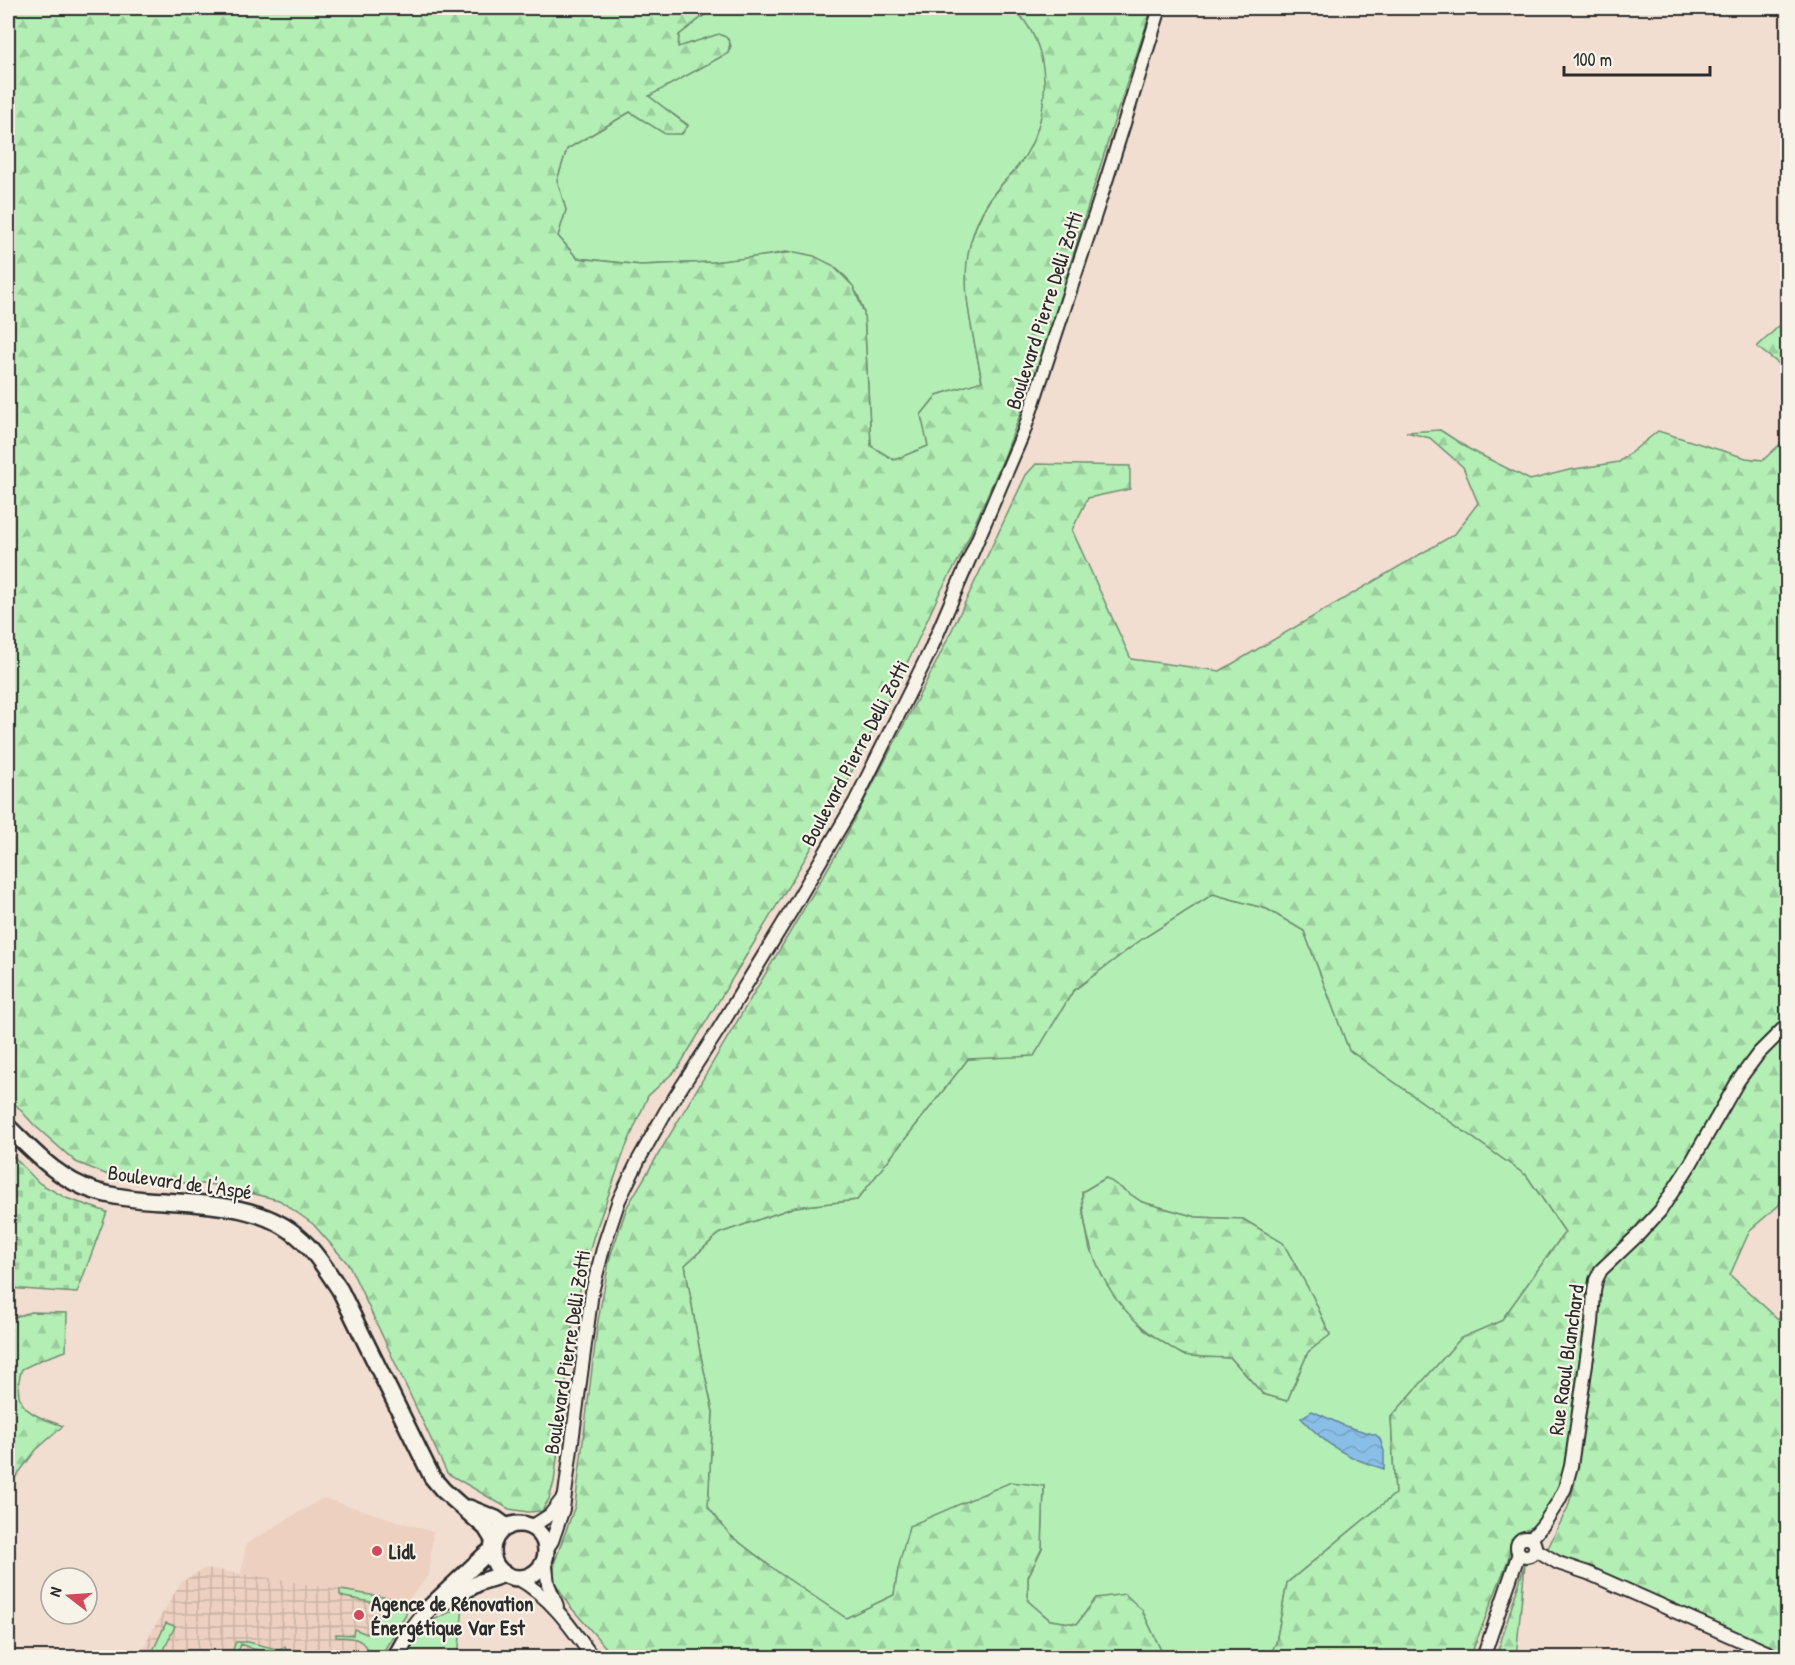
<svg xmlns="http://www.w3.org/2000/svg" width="1795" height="1665" viewBox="0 0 1795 1665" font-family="'Patrick Hand',sans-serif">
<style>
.built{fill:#edd0c0}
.industrial{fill:url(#industrial-grid)}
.green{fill:#b3efb5;stroke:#6f8d70;stroke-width:1.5;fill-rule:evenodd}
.forest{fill:url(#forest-firs);stroke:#6f8d70;stroke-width:1.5}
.cemetery{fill:url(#cemetery-stones);stroke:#6f8d70;stroke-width:1.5}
.water{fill:url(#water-waves);stroke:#63849c;stroke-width:1.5}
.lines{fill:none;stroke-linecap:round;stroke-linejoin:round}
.minor-casing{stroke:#2b2b2b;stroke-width:16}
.major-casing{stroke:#2b2b2b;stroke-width:20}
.minor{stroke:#f7f3e8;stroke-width:12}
.major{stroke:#f7f3e8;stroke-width:15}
.poi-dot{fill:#d1495b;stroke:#f7f3e8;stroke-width:2}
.labels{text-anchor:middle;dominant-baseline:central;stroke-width:4.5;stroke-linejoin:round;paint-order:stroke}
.street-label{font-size:21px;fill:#2b2b2b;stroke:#f7f3e8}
.poi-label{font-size:21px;font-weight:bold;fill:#2b2b2b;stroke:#f7f3e8;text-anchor:start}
</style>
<defs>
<pattern id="industrial-grid" width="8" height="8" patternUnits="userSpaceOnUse" patternTransform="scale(1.5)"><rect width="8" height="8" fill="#edd0c0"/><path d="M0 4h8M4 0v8" fill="none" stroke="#cbb3a5"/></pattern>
<pattern id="forest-firs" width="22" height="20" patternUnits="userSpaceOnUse" patternTransform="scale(1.5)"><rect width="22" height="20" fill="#b3efb5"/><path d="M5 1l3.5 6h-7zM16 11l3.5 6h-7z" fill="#9acd9c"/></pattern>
<pattern id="cemetery-stones" width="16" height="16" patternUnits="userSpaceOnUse" patternTransform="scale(1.5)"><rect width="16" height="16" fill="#b3efb5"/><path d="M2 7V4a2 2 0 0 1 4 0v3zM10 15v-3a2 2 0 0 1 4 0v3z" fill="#9acd9c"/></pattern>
<pattern id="water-waves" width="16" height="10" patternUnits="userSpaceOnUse" patternTransform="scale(1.5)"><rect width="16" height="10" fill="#89bfe7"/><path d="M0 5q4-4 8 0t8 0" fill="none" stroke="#76a4c6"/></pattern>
</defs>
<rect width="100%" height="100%" fill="#f1ded1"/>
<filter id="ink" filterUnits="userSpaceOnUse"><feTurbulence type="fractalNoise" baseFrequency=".0167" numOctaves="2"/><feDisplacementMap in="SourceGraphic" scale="12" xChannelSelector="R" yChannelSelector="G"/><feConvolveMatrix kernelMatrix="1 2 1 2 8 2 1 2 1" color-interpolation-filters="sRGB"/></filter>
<g filter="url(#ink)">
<path class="built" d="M323,1498L433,1532L429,1575L408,1600L241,1574L246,1544Z"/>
<path class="industrial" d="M205,1568L408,1600L381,1642L375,1657L139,1658L148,1638L181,1582Z"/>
<g class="green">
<path d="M729,8H1013C1054,45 1053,115 1024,159C1017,169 1008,177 1000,186C986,202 976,222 971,242C959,288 974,336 982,382L937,395L921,415L929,446L894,460L871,446L864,313L858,295L847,278L832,265L805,254L785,252L766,256L713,262L641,265L577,258L558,236L566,210L557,180L567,149L630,112L665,133L682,134L688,125L648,96L728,53L731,46L728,39L716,35L678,48L679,35L711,10Z"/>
<path d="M1213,894L1267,909L1304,931L1349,1050L1527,1176L1565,1232L1501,1321L1461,1338L1391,1417L1395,1494L1287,1583L1276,1643L1269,1658L1164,1657L1142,1610L1096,1598L1077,1624L1050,1620L1028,1601V1577L1042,1548L1044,1486L898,1569L894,1595L846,1618L779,1573L730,1535L708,1507L713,1412L700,1352L685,1265L720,1233L795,1207L857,1200L968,1059L1034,1055L1073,991L1142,939ZM1106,1178L1142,1202L1196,1217L1243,1219L1283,1243L1313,1297L1330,1334L1308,1352L1287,1401L1263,1394L1231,1358L1183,1355L1144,1330L1090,1250L1083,1213L1082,1192Z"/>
<path d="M340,1590L407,1601L406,1615L380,1657H354L367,1649C360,1636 349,1638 336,1637V1634L353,1635L354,1629L367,1634L369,1631H373L375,1622H377L379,1616L381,1615L382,1604L344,1597L340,1595Z"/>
<path d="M463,1606L458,1657H404L413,1643L433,1620Z"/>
<path d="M166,1623L175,1626L163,1652L176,1657H150Z"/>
<path d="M236,1642H248L280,1650L285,1646L286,1651L291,1656L253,1649L241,1644L236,1657H230Z"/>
</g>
<g class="forest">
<path d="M8,8H729L711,10L679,35L678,47L719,34L726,37L730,43L728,53L649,96L688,126L681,134H665L630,112L567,149L557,180L566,210L558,236L577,258L641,265L713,262L795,252L814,256L832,265L853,286L864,313L871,446L894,460L928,446L921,415L937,395L982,381C974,336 958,286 971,241C977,221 986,203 999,188C1008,177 1018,168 1025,156C1052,112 1053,45 1013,8H1152L1113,125L1043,353L1005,455L960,557L939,594L913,651L820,834L678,1068L648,1096L625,1149L593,1238L575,1309L567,1362L566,1386L554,1482L549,1499L542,1511L528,1512L509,1509L447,1473L349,1265L313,1224L279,1200L217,1185L118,1179L76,1162L34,1125L8,1096Z"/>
<path d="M1787,325H1788L1787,370L1757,347L1779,326Z"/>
<path d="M1440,430L1469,449L1530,480L1569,470L1619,462L1658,431L1746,458L1763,460L1787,438V1182L1779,1205L1750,1230L1730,1275L1778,1319L1787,1310V1654L1547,1550L1568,1507L1575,1482L1563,1478L1556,1494L1537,1525L1519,1533L1511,1542L1508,1560L1470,1657H1269L1276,1643L1287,1583L1395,1494L1391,1417L1461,1338L1501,1321L1565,1232L1527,1176L1349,1050L1304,931L1267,909L1213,894L1142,939L1073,991L1034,1056L968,1059L857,1200L795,1207L720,1233L685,1265L700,1352L713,1412L708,1507L730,1535L779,1573L846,1618L894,1595L898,1569L909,1526L1011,1482L1044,1486L1042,1548L1028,1577V1601L1050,1620L1077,1624L1096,1598L1125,1594L1142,1610L1164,1657H614L568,1604L553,1579L555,1561L575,1506L598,1321L610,1257L627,1207L837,853L936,663L1026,475L1036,464L1130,466V489L1088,498L1072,530L1131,659L1220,671L1455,534L1478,503L1463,467L1430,438L1406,432Z"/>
<path d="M1106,1178L1142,1202L1196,1217L1243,1219L1283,1243L1313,1297L1330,1335L1308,1352L1287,1401L1263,1394L1231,1358C1216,1357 1199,1358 1185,1355C1177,1353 1168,1345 1161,1341C1109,1307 1084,1253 1082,1192Z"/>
<path d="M31,1312L67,1313L66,1351L43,1359L22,1369C9,1407 31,1415 63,1426L36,1450L8,1487V1319Z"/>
<path d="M1525,1564L1516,1657H1496Z"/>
</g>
<path class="cemetery" d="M8,1151L39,1183L66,1198L107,1212L77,1293L8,1288Z"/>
<path class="water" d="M1312,1411L1345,1426L1376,1435L1380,1439L1384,1451V1469C1347,1458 1327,1446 1301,1418Z"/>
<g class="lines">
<g class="minor-casing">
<g id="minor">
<path d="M531,1527L550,1515L563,1498"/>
<circle cx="1526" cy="1547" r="9"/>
<path d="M1531,1539L1543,1525L1558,1502L1565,1488L1571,1466L1592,1323L1594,1292L1596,1280L1601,1270L1639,1234L1660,1211L1691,1163L1738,1081L1758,1054L1788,1024"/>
<path d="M1535,1549L1558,1563L1588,1573L1780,1658"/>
<path d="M546,1550L552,1541L563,1509L592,1292L604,1245L619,1200L639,1159L666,1111L717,1032L791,911L855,802L930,651L1024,431L1108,175L1160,8"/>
<path d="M545,1558L548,1584L557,1606"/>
<path d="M517,1578C551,1597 571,1627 593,1658"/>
<path d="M1483,1658L1519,1553"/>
</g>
</g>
<g class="major-casing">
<g id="major">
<path d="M8,1127C34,1152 59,1180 95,1191C117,1198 140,1200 163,1201C213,1205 271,1205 308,1246C320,1259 330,1275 340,1290L432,1477L443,1490L486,1528L494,1541"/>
<path d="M469,1508L496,1519L507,1527"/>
<circle cx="519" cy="1551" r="27"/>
<path d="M448,1600L480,1582L505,1574"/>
<path d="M395,1658L405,1640L431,1606L485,1555L492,1550"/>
</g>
</g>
<use href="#minor" class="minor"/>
<use href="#major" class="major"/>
</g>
</g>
<g class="poi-dot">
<circle cx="377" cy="1551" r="6"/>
<circle cx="359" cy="1615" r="6"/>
</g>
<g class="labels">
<g class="street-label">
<text transform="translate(1044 310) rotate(-72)">Boulevard Pierre Delli Zotti</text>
<text transform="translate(855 753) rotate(-62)">Boulevard Pierre Delli Zotti</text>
<text transform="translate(180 1182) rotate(8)">Boulevard de l'Aspé</text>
<text transform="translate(567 1352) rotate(-81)">Boulevard Pierre Delli Zotti</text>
<text transform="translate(1566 1360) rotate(-82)">Rue Raoul Blanchard</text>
</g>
<g class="poi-label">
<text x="389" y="1551">Lidl</text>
<text x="371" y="1603">Agence de Rénovation<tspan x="371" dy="24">Énergétique Var Est</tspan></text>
</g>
</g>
<rect width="1795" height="1665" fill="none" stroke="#f7f3e8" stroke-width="30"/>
<rect x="15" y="15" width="1765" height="1635" fill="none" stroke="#2b2b2b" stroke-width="2" filter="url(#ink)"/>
<g transform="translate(69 1596) rotate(287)"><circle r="28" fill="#f7f3e8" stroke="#a5a39c" stroke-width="1.5"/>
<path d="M0-4.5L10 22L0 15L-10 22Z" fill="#d1495b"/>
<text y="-9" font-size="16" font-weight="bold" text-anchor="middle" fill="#2b2b2b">N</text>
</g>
<path d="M1564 66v9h146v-9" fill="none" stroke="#2b2b2b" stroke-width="3"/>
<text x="1573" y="66" font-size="18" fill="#2b2b2b" stroke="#f7f3e8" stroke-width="4.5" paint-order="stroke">100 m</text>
</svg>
